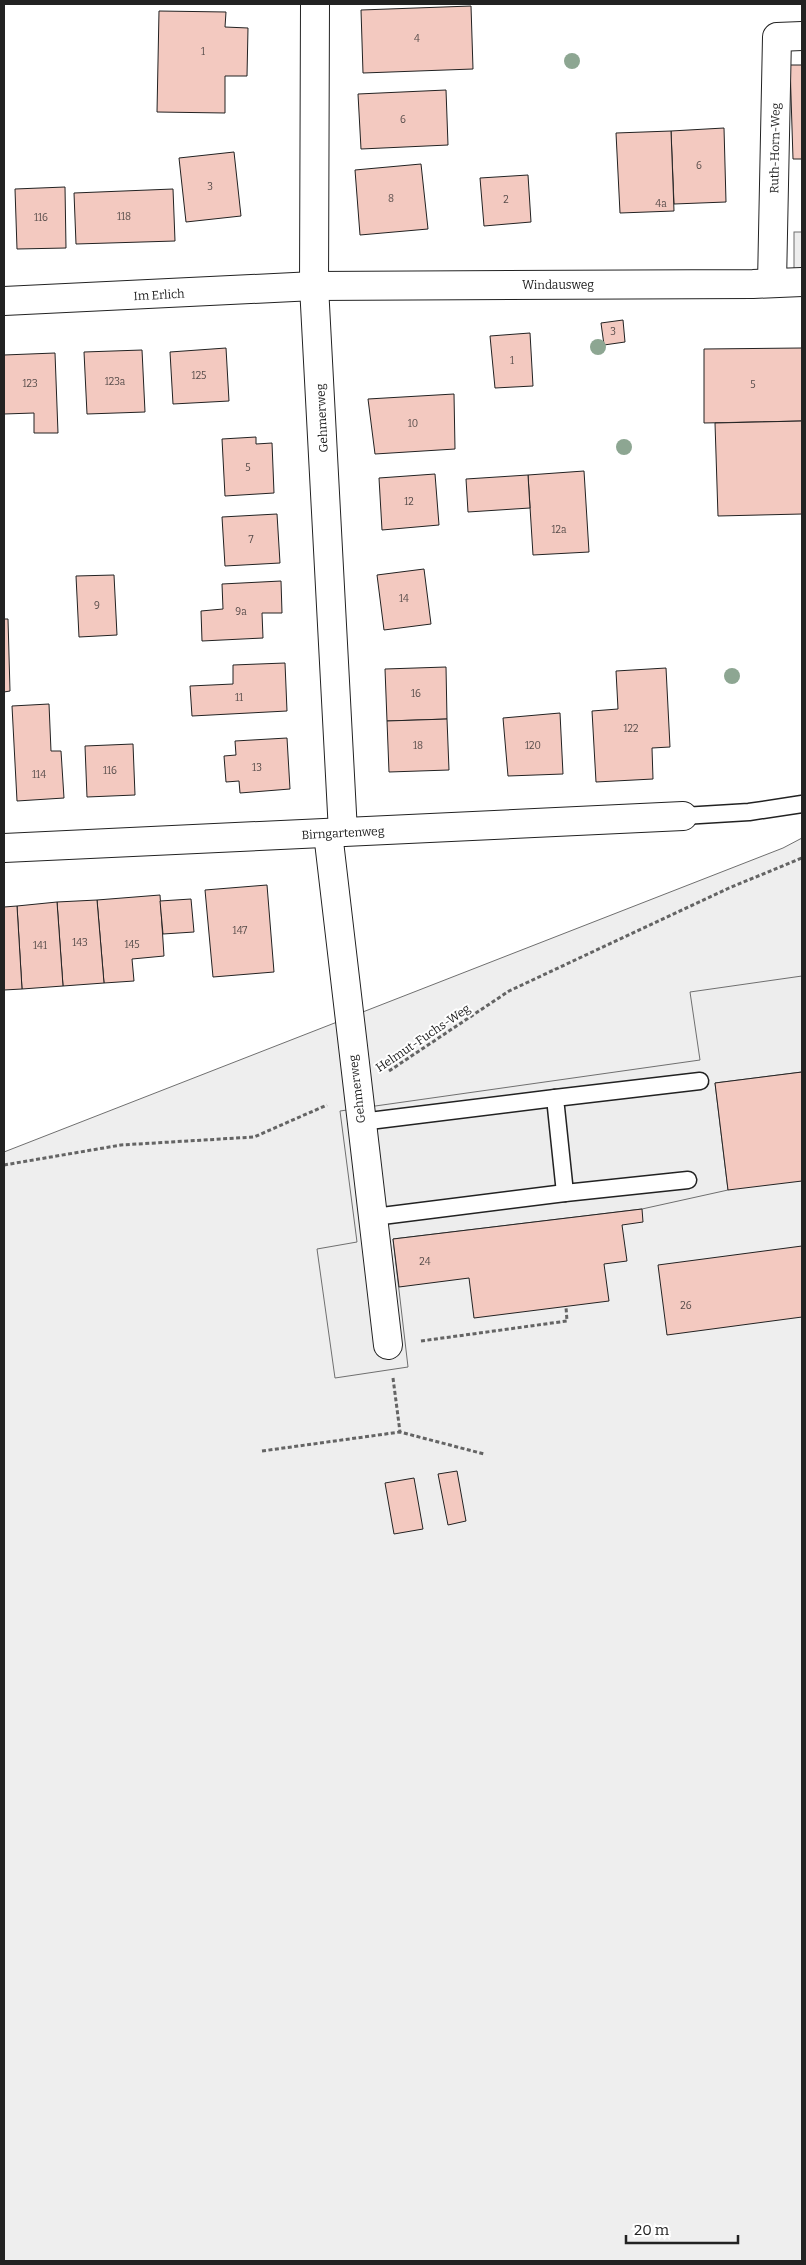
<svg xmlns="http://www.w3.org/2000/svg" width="806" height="2265" viewBox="0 0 806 2265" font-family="Bitter,serif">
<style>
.green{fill:#eee;stroke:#6f6f6f}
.parking{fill:#ededed;stroke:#6f6f6f}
.building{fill:#f3c9c0;stroke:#222}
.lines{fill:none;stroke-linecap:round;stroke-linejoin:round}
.lane-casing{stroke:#222;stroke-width:19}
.street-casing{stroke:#222;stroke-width:30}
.path{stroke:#646464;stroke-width:3;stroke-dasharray:4 2.5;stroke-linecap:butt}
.lane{stroke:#fff;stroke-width:16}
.street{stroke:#fff;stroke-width:28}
.tree{fill:#8da692}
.labels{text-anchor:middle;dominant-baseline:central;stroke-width:4;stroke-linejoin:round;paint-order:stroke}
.number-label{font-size:10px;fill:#564c4a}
.street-label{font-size:12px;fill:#222;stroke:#fff}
</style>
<rect width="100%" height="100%" fill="#fff"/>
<path class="green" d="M802,838V2261H4V1152L783,848Z"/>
<g class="parking">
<rect x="794" y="232" width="8" height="50"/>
<path d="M802,976V1072L715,1083L728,1190L642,1209L393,1239L408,1367L335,1378L317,1249L357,1242L340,1111L700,1060L690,992Z"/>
</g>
<g class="building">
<path d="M471,6L473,69L363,73L361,10Z"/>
<path d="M159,11L226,12L225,27L248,28L247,76H225V113L157,112Z"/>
<path d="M790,65H802V159H793Z"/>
<path d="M446,90L448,145L361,149L358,94Z"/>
<path d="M724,128L726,202L674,204L671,131Z"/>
<path d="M671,131L674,211L620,213L616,133Z"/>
<path d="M234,152L241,216L186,222L179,158Z"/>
<path d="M421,164L428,229L360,235L355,170Z"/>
<path d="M528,175L531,222L484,226L480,178Z"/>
<path d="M65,187L66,248L17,249L15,189Z"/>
<path d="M173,189L175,241L76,244L74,193Z"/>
<path d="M623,320L625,342L604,345L601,323Z"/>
<path d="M530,333L533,386L495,388L490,336Z"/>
<path d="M226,348L229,401L173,404L170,352Z"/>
<path d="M802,348V421L704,423V349Z"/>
<path d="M142,350L145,412L87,414L84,352Z"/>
<path d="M55,353L58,433H34V413L4,414V355Z"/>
<path d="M454,394L455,449L375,454L368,399Z"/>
<path d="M802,421V514L718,516L715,423Z"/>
<path d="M256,437V444L272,443L274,493L225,496L222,439Z"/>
<path d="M584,471L589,552L533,555L528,475Z"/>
<path d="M435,474L439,525L382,530L379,478Z"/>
<path d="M528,475L530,508L468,512L466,479Z"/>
<path d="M277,514L280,563L225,566L222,517Z"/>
<path d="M424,569L431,624L384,630L377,575Z"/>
<path d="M114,575L117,635L79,637L76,576Z"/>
<path d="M281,581L282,613H262L263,638L202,641L201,611L223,609L222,584Z"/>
<path d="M4,619H8L10,691L4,692Z"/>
<path d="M285,663L287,711L192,716L190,686L233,684V665Z"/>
<path d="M446,667L447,719L387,721L385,669Z"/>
<path d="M666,668L670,747L652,748L653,779L596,782L592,711L618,709L616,671Z"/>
<path d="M49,704L51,751H61L64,798L17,801L12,706Z"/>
<path d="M560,713L563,774L508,776L503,718Z"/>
<path d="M447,719L449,770L389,772L387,721Z"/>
<path d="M287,738L290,789L240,793L239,781L226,782L224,756L236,755L235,741Z"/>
<path d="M133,744L135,795L87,797L85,746Z"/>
<path d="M267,885L274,972L213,977L205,890Z"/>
<path d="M160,895L164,956L132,959L134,981L104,983L97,900Z"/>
<path d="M191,899L194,932L163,934L160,901Z"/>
<path d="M97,900L104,983L63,986L57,902Z"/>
<path d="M57,902L63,986L22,989L17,906Z"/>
<path d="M17,906L22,989L4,990V907Z"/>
<path d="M802,1072V1181L728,1190L715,1083Z"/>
<path d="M642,1209L643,1222L622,1225L627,1261L604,1264L609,1301L474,1318L469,1278L399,1287L393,1239Z"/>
<path d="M802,1246V1317L667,1335L658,1265Z"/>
<path d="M457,1471L466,1521L448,1525L438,1474Z"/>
<path d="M414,1478L423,1529L394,1534L385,1483Z"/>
</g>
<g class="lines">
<g class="lane-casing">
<g id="lane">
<path d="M683,816L749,812L802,804"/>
<path d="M361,1122L555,1098"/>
<path d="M565,1193L555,1098L700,1081"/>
<path d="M374,1217L565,1193L688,1180"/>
</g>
</g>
<g class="street-casing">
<g id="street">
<path d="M315,4L314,286L343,832"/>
<path d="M772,283L777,37L802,36"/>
<path d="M4,301L314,286L753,284L802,282"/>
<path d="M328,833L388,1345"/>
<path d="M4,848L683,816"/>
</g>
</g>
<g class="path">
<path d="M389,1071L509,991L729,888L802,858"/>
<path d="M4,1165L121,1145L254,1137L327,1105"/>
<path d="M421,1341L567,1321L566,1307"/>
<path d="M393,1378L400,1432L484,1454"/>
<path d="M262,1451L400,1432"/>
</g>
<use href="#lane" class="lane"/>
<use href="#street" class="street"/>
</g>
<g class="tree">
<circle cx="572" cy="61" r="8"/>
<circle cx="598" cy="347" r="8"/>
<circle cx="624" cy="447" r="8"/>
<circle cx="732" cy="676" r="8"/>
</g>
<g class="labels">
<g class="number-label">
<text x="417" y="39">4</text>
<text x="203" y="52">1</text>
<text x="403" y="120">6</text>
<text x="699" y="166">6</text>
<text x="210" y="187">3</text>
<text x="391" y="199">8</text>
<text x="506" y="200">2</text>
<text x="661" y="204">4a</text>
<text x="124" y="217">118</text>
<text x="41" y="218">116</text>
<text x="613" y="332">3</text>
<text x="512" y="361">1</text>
<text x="199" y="376">125</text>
<text x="115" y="382">123a</text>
<text x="30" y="384">123</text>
<text x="753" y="385">5</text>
<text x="413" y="424">10</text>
<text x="248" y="468">5</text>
<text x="409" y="502">12</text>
<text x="559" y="530">12a</text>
<text x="251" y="540">7</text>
<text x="404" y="599">14</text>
<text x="97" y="606">9</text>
<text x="241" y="612">9a</text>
<text x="416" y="694">16</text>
<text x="239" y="698">11</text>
<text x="631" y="729">122</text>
<text x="418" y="746">18</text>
<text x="533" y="746">120</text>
<text x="257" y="768">13</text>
<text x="110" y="771">116</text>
<text x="39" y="775">114</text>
<text x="240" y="931">147</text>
<text x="80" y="943">143</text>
<text x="132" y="945">145</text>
<text x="40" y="946">141</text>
<text x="425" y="1262">24</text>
<text x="686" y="1306">26</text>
</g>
<g class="street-label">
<text transform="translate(775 148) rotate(-89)">Ruth-Horn-Weg</text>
<text x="558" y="285">Windausweg</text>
<text transform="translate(159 295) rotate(-3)">Im Erlich</text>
<text transform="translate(322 418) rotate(-93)">Gehmerweg</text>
<text transform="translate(343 833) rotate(-3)">Birngartenweg</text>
<text transform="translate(423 1038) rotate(-34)">Helmut-Fuchs-Weg</text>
<text transform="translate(357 1089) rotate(-97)">Gehmerweg</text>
</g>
</g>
<rect width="806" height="2265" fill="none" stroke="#222222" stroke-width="10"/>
<path d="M626 2235v8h112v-8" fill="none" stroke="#222222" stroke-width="2.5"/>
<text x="634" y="2235" font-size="15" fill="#222222" stroke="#ffffff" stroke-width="4" paint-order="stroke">20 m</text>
</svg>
